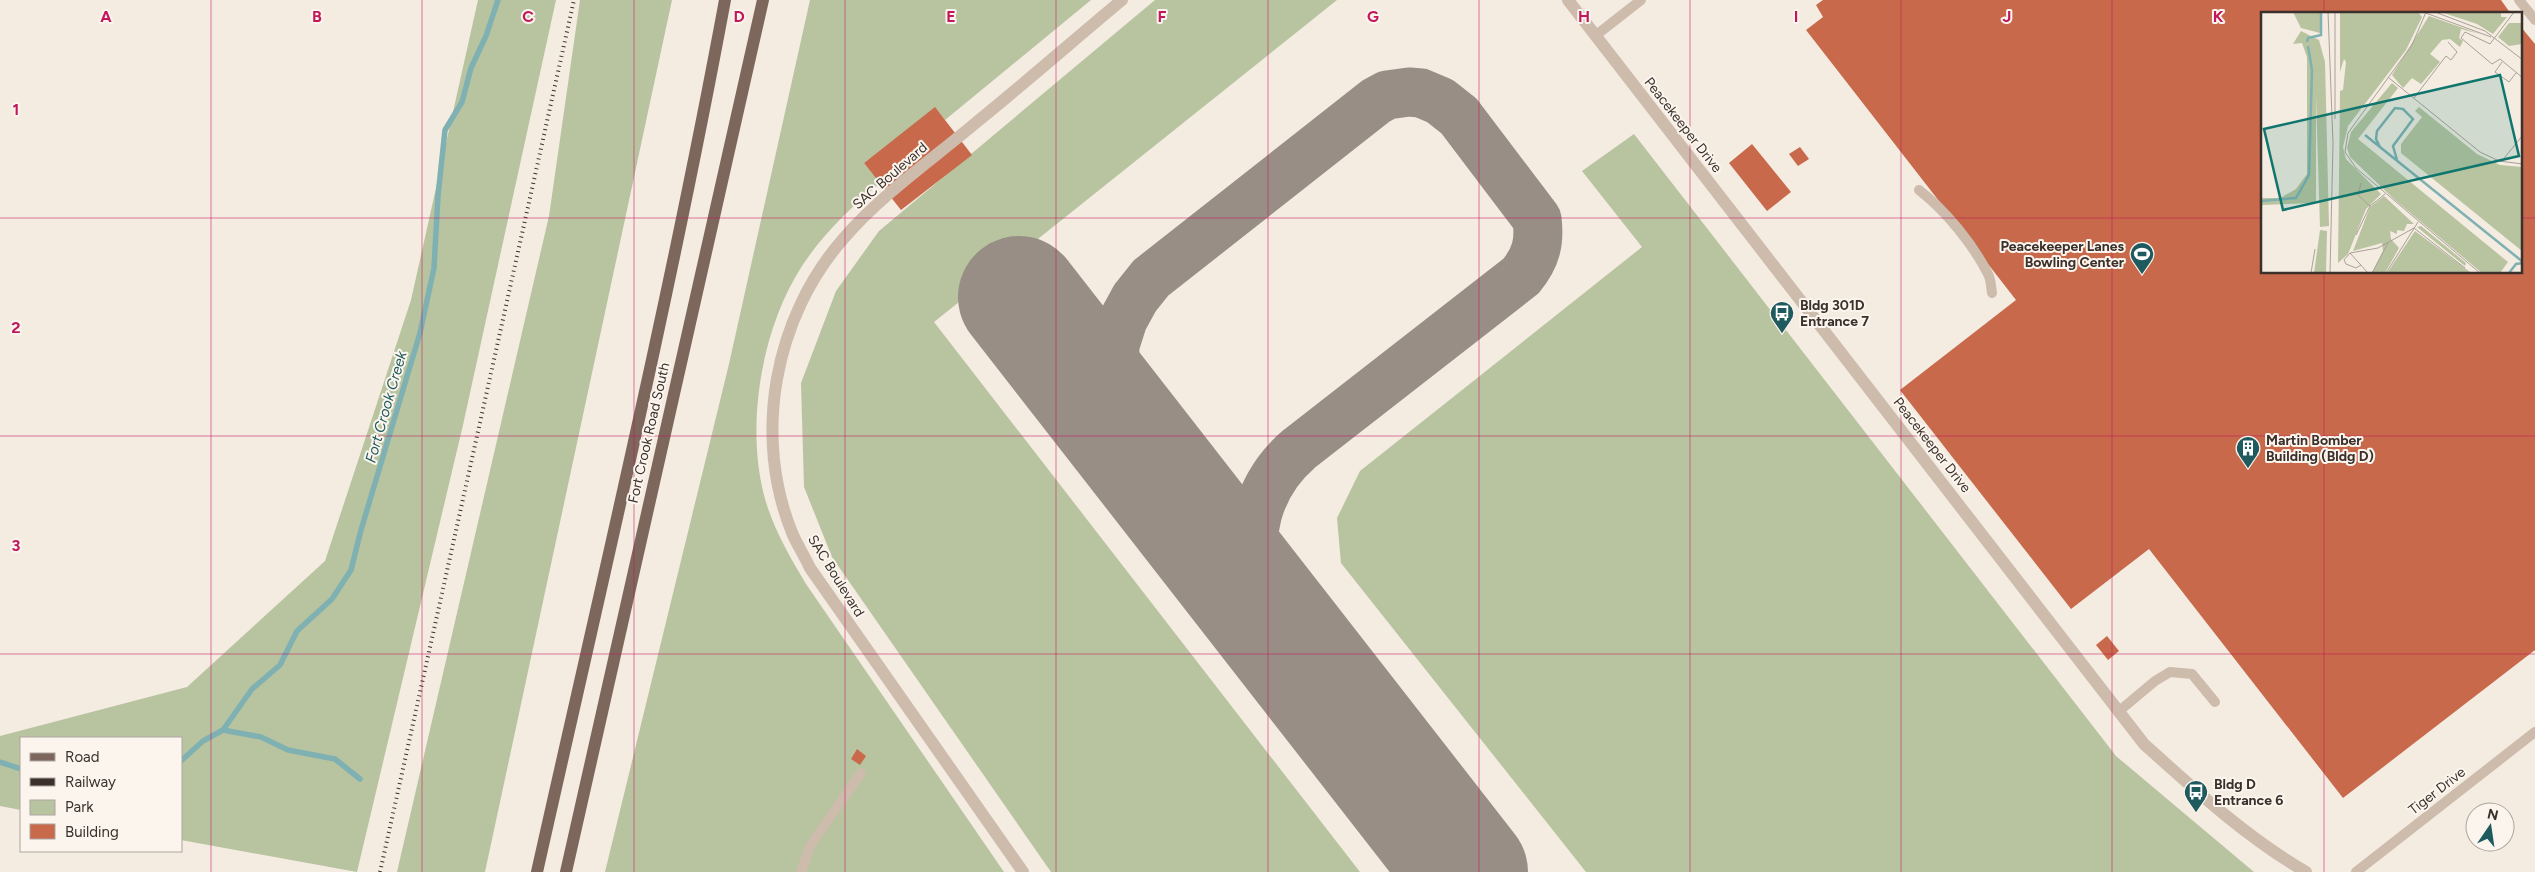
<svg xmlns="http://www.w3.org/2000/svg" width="2535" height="872" viewBox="0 0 2535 872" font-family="Figtree,sans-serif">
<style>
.green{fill:#b8c4a0}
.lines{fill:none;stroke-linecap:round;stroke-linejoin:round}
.stream{stroke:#7fb0b2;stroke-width:5.5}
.taxiway{stroke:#988e86;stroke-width:49}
.runway{stroke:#988e86;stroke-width:122}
.building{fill:#c8694b}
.service{stroke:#cdbbac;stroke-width:10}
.minor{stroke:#cdbbac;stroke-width:12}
.tertiary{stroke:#cdbbac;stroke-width:12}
.primary{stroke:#7d675c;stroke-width:12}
.rail{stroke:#3b302b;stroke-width:4;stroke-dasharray:1 4;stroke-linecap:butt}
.grid{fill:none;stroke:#c2185b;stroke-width:1;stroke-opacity:0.55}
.labels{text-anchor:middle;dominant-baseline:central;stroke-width:4;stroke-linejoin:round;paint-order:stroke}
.street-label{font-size:14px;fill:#3b302b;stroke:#fbf5ee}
.poi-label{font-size:14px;font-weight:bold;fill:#3b302b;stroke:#fbf5ee;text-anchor:start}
.water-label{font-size:15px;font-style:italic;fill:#1f5a5e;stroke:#fbf5ee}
.inset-river{fill:none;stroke:#7fb0b2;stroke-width:2.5}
.inset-road{fill:none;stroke:#aaa098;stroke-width:1}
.view{fill:#0f766e;fill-opacity:0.15;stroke:#0f766e;stroke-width:2.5}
.inset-edge{fill:none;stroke:#3b302b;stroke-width:2.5}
.grid-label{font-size:16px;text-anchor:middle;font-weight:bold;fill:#c2185b;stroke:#fbf5ee;stroke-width:4;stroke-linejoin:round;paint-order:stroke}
</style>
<rect width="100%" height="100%" fill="#f4ebe1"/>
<g class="green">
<path d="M478,0H556L463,425L357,872L181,840V738H21V810L0,806V736L187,687L325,561L411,300Z"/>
<path d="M580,0H672L485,872H397L549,216Z"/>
<path d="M810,0H1091L945,120L935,108L864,163L880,183C851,207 823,234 802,266C761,329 745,427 765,499C774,530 790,557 806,584L1004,872H605L729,364Z"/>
<path d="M1155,0H1337L934,322L1360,872H1051L832,557L804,487L801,383L836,291L879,231Z"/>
<path d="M1634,134L2116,756L2254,872H1586L1341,563L1337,518L1360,471L1642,247L1582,171Z"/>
</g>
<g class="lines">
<g class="stream">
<path d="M223,730L261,737L288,750L335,759L360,779"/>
<path d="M181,761L203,741L223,730L252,689L280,665L297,631L332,599L351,570L361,530L420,333L434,268L438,196L445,130L462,102L471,68L486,36L498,0"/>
<path d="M0,762L21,769"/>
</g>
<path class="taxiway" d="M1141,454L1123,416L1114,387L1115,345L1123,320L1135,298L1151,278L1376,101L1387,95L1409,92L1421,93L1440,101L1459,116L1537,219C1540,242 1536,258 1521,276L1299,449C1258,484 1242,540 1261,592C1265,605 1273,618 1279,630"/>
<path class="runway" d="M1019,297L1467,872"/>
</g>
<g class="building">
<path d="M1823,0H2501L2511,14H2262V272H2521V27L2535,44V650L2343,798L2149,549L2071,609L1900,390L2016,300L1806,30L1823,17L1816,5Z"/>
<path d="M935,107L972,155L901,210L864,163Z"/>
<path d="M1752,144L1791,192L1767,211L1729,163Z"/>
<path d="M1800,147L1809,159L1798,166L1789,154Z"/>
<path d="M2107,636L2119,651L2108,660L2096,645Z"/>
<path d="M857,749L866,756L860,765L851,759Z"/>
</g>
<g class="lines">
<g class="service">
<path d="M2519,0L2535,20"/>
<path d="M1595,36L1641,0"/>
<path d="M1919,190C1945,210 1973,244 1988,274C1991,279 1991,287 1992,293"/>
<path d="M2118,712L2155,681L2170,672L2192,674L2215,702"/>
<path d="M801,872L810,846L861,773"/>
<path d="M2356,872L2535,732"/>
</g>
<path class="minor" d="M1568,0L2144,744C2195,790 2246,837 2306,872"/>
<path class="tertiary" d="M1023,872L810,568C805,557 798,546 793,535C752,437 774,317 844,238C882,194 933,159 978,121C1026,82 1074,40 1122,0"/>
<g class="primary">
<path d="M537,872C602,582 671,292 725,0"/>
<path d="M566,872L763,0"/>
</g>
<path class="rail" d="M380,872L574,0"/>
</g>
<path class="grid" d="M211,0V872M422,0V872M634,0V872M845,0V872M1056,0V872M1268,0V872M1479,0V872M1690,0V872M1901,0V872M2112,0V872M2324,0V14M0,218H2262M2521,218H2535M2324,272V872M0,436H2535M0,654H2535"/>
<defs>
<g id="stadium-pin" transform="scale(1.25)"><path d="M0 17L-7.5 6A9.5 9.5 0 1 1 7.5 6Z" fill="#1f5a5e" stroke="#fbf5ee"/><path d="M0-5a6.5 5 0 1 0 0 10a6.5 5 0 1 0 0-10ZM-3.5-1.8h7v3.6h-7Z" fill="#fff"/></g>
<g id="bus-pin" transform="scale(1.25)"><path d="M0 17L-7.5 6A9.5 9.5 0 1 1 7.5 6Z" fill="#1f5a5e" stroke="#fbf5ee"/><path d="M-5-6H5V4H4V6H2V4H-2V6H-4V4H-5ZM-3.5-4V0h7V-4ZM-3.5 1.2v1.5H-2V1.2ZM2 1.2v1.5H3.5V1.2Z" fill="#fff"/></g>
<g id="building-pin" transform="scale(1.25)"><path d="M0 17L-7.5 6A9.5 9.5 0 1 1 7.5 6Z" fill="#1f5a5e" stroke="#fbf5ee"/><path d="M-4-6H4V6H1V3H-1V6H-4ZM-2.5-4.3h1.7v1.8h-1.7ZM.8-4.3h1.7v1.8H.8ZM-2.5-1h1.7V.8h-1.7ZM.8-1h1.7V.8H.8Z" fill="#fff"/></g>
</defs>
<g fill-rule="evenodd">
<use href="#stadium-pin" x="2142" y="254"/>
<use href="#bus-pin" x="1782" y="313"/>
<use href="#building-pin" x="2248" y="448"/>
<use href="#bus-pin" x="2196" y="792"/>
</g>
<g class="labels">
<g class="street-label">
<text transform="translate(1683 125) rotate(52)">Peacekeeper Drive</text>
<text transform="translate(890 176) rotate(-41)">SAC Boulevard</text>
<text transform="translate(649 433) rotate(-77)">Fort Crook Road South</text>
<text transform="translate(1932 445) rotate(52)">Peacekeeper Drive</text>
<text transform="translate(836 576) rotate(58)">SAC Boulevard</text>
<text transform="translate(2437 791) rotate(-38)">Tiger Drive</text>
</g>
<g class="poi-label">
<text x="2124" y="246" text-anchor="end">Peacekeeper Lanes<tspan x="2124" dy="16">Bowling Center</tspan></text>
<text x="1800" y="305">Bldg 301D<tspan x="1800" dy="16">Entrance 7</tspan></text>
<text x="2266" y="440">Martin Bomber<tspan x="2266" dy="16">Building (Bldg D)</tspan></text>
<text x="2214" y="784">Bldg D<tspan x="2214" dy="16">Entrance 6</tspan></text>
</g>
<g class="water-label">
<text transform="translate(386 407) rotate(-74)">Fort Crook Creek</text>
</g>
</g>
<g transform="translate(2261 12)">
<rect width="261" height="261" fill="#f4ebe1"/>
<path d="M32,0H59V21L40,16ZM79,0H157L161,5L145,38L87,114L82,135L85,147L120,182L105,197L87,242L77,251L79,79L82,78L85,50L83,47L79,60ZM180,0H240V5H246L232,22L216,12ZM168,4L219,22L200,17L198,26L202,29L199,35L189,27L181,28L169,42L179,50L160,72L151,66L142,76L131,63ZM248,11H261V32L248,34L237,25ZM40,19L58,28L64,50L68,214L59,215L55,84V191L0,193V186H19L35,177L46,162V45L41,31L32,32ZM131,71L137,76L97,127L247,250L239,261H221L134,188L89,145L86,136L90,120ZM158,95L216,142L239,153L261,155V239L140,141V132L161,105L154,99ZM123,184L153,212H146L143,219L136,218V222L129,219L130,227L138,236L124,261H111L122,239L121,231L92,239L109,195ZM160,214L205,251L204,254L156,215ZM59,218L66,219L65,261H53ZM154,219L209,260L208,261H126Z" fill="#b8c4a0"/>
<path class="inset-river" d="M46,30L47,26L60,23V0M104,123L262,250M119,135L115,127L116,119L134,96L142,97L152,107L132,134L136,148M0,189L35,186L48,163L51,58L47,34M248,261L255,252L262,251"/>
<path class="inset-road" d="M67,0L72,131L69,261M74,0V107M162,0L230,25M165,0L151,33L87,121L84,140L95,156L219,261M174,0L224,19L262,48M253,0L229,32L204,20L200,26L231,52L239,47L262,66M241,50L234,60L248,70L255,61M128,66L219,140L238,149L262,152M153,86L185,44L190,48L196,40L187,30M240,150L262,123M100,171L97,183L109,194M153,216L204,256M95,223L109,194L124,182M89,241L117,236L153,216M89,241L83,248L85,252L95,256L100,253M89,241L107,261M50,261L54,237M111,261L127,231M125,261L157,210"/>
<path class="view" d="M239,63L258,144L22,198L3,117Z"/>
<rect width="261" height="261" class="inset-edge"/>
</g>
<g class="grid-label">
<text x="106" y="22">A</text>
<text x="317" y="22">B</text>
<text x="528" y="22">C</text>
<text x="739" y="22">D</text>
<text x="951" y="22">E</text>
<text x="1162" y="22">F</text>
<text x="1373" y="22">G</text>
<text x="1584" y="22">H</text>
<text x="1796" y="22">I</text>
<text x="2007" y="22">J</text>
<text x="2218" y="22">K</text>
<text x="16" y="115">1</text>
<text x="16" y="333">2</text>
<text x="16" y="551">3</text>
</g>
<rect x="20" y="737" width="162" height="115" fill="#fbf5ee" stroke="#aea6a0"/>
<rect x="30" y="753" width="25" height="8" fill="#7d675c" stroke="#aea6a0"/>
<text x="65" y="762" font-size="15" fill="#3b302b">Road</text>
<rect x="30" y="778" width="25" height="8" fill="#3b302b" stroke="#aea6a0"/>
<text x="65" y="787" font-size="15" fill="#3b302b">Railway</text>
<rect x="30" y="800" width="25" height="15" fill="#b8c4a0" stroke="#aea6a0"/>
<text x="65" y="812" font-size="15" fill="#3b302b">Park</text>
<rect x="30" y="824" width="25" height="15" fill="#c8694b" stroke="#aea6a0"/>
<text x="65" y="837" font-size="15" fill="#3b302b">Building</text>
<g transform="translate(2490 827) rotate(13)"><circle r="24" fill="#fbf5ee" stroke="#aea6a0"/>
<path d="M0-4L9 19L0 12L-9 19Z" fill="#1f5a5e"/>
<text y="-8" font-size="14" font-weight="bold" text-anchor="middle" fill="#3b302b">N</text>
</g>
</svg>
